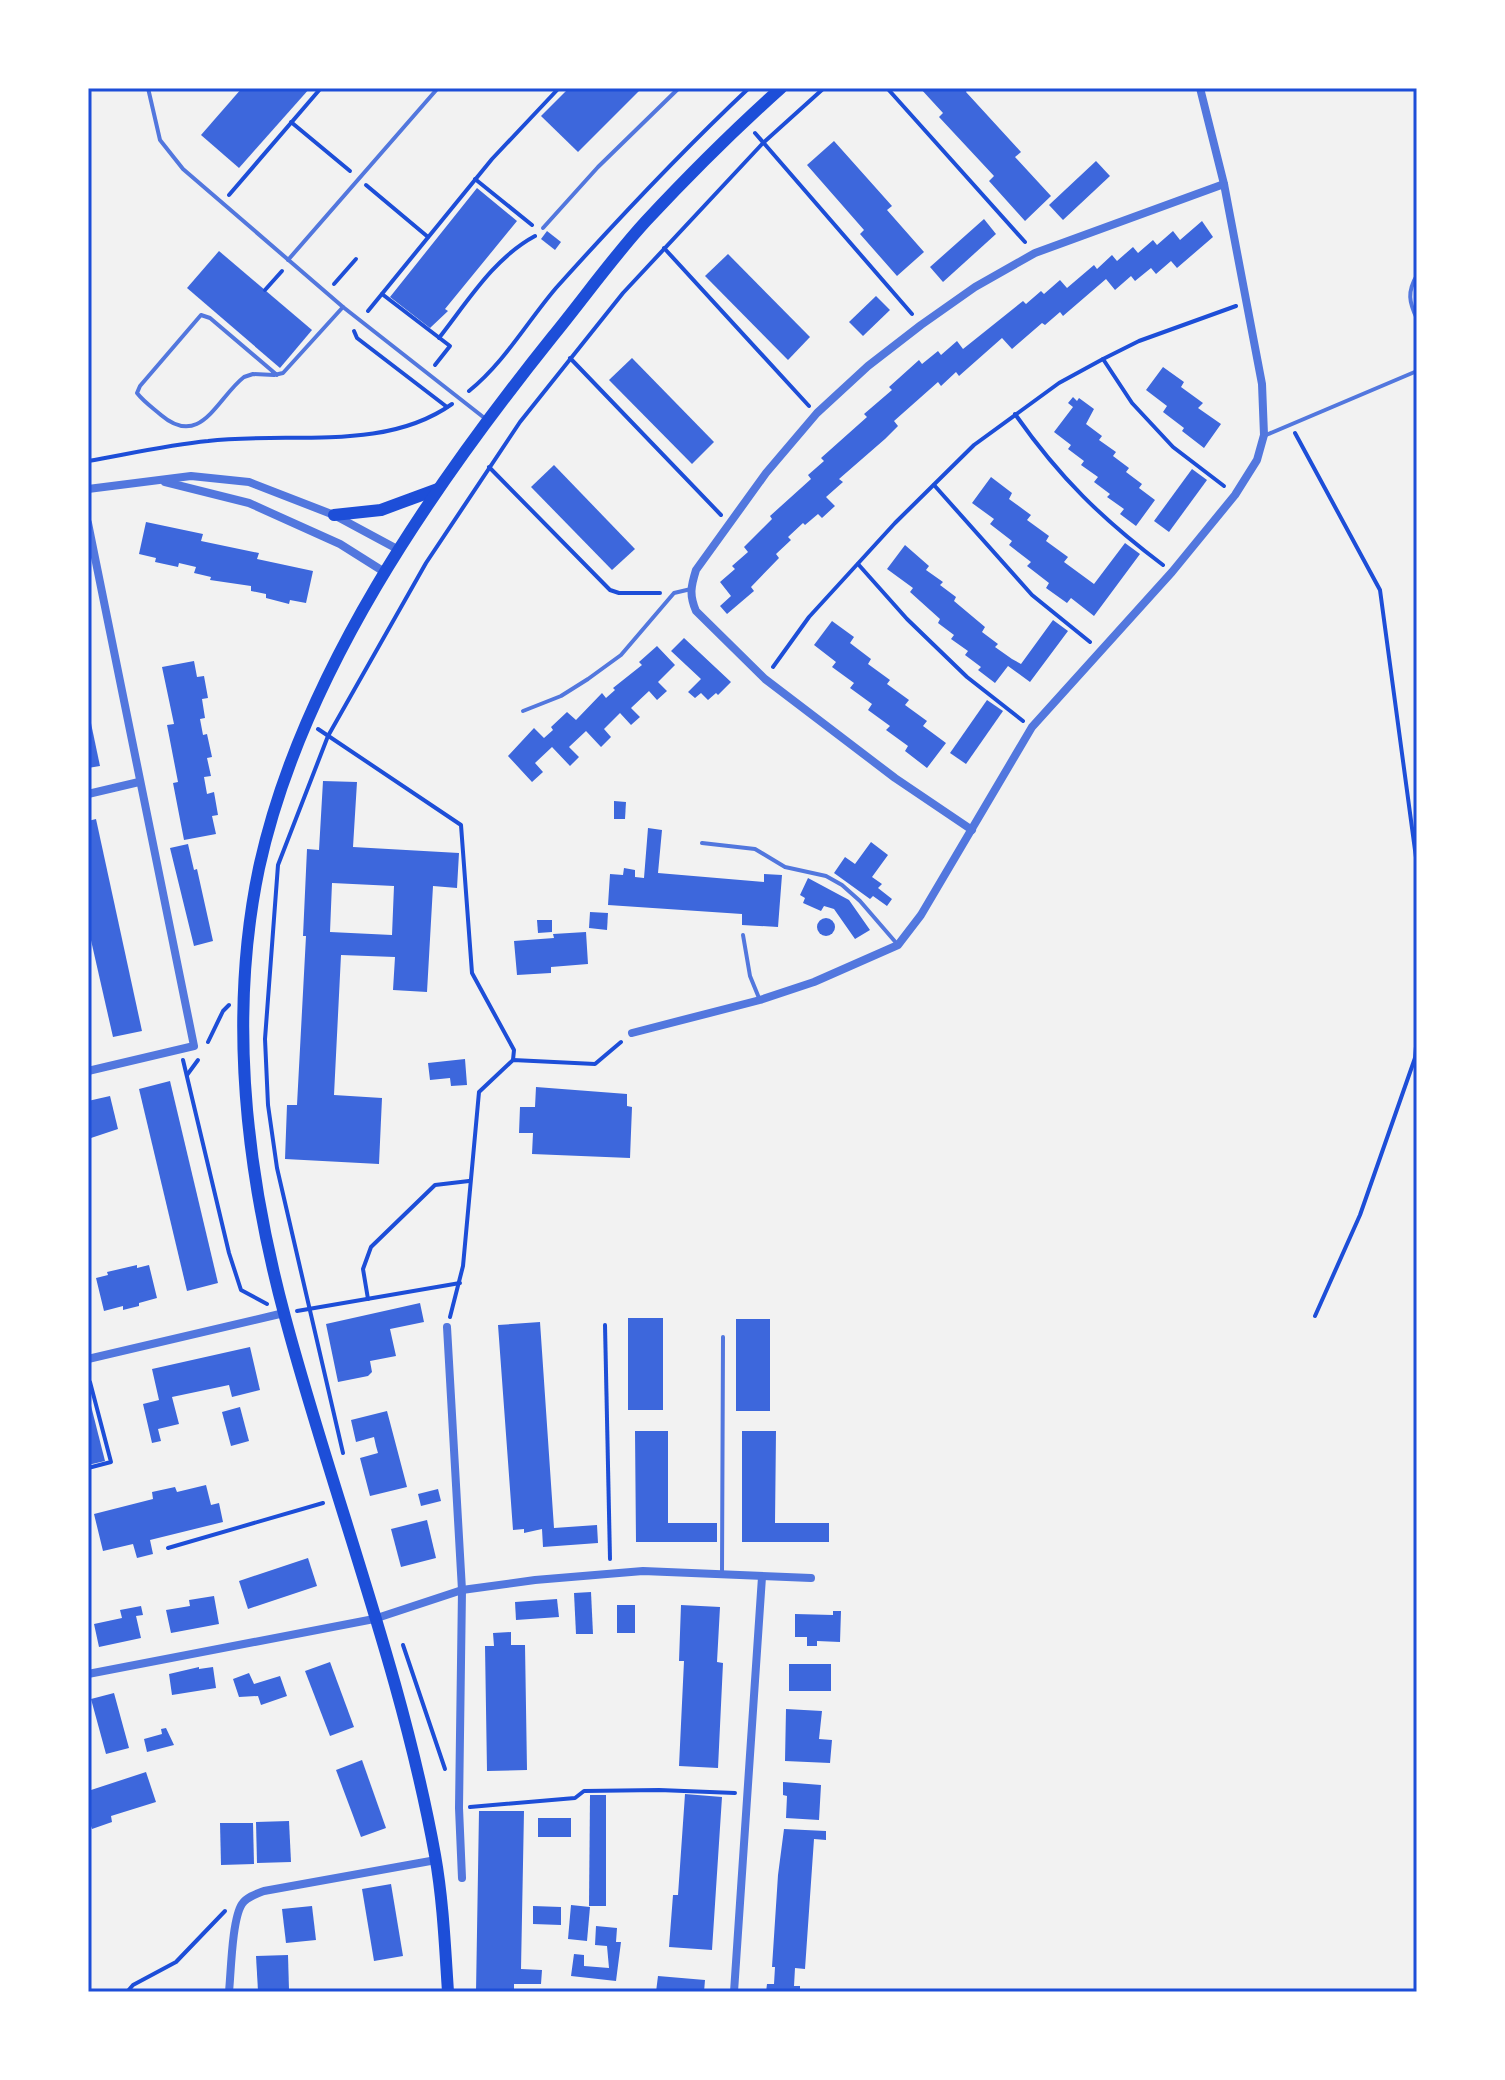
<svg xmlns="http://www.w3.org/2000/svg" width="1505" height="2080" viewBox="0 0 1505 2080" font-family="Barlow,sans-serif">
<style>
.building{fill:#3d67dc;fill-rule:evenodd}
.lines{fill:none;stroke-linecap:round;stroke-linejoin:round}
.path{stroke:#1d4ed8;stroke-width:4}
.service{stroke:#5277de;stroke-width:4}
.minor{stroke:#5277de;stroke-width:8}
.secondary{stroke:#1d4ed8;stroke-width:12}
.neatline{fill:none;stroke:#1d4ed8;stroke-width:3}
</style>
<rect width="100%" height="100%" fill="#f2f2f2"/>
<g class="building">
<path d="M242,88H310L239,168L201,135Z"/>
<path d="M569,88H642L578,152L541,116Z"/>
<path d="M920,88H968L966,92L1021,152L1015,157L1051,196L1025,221L989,181L994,176L939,117L943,113Z"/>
<path d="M834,141L892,206L887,210L924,252L897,276L860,234L864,230L807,165Z"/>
<path d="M1096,161L1110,176L1063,220L1049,205Z"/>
<path d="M477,188L517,221L445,309L448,311L430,328L390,297Z"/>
<path d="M984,219L996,234L943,282L930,267Z"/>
<path d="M1202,221L1213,237L1177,268L1171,261L1156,274L1151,268L1135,281L1131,276L1115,290L1106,279L1063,316L1060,312L1045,325L1042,323L1012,349L1002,338L959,376L956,372L941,386L938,382L894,421L898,426L885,439L839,479L843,482L826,497L835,506L822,518L818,514L805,525L803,523L788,537L791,540L776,554L779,558L751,587L754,591L727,614L720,606L731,596L720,582L735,569L732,566L748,552L744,547L772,519L770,516L811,479L808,475L824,461L821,458L867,417L864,414L892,390L889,387L919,360L922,364L938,351L941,355L957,341L963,349L1023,301L1026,304L1041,291L1044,294L1060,280L1067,288L1094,265L1097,269L1112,255L1117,261L1133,247L1138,253L1153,240L1157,245L1173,231L1180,240Z"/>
<path d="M547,231L561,242L555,250L541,239Z"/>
<path d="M219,251L312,330L280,368L187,288Z"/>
<path d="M728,254L810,337L788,360L705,276Z"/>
<path d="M876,296L890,310L863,336L849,322Z"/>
<path d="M632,358L714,442L692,464L609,380Z"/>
<path d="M1163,367L1184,382L1181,387L1203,403L1198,408L1221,424L1204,448L1182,431L1184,428L1163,412L1167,406L1146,390Z"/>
<path d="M1073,397L1077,401L1079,398L1094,409L1086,424L1102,436L1099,440L1116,452L1113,456L1129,468L1126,472L1142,484L1139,488L1155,500L1136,526L1120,514L1124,509L1107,497L1110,494L1094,482L1098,477L1081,465L1084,461L1068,449L1071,445L1054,432L1073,407L1068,403Z"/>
<path d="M554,465L635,549L612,570L531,487Z"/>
<path d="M1192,469L1207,480L1169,532L1154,521Z"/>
<path d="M991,477L1012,493L1009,499L1031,515L1027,520L1049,536L1046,541L1068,557L1064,562L1094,584L1125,543L1140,554L1094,616L1071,598L1067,603L1046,588L1049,583L1027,566L1031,562L1009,545L1012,541L990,524L994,519L972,503Z"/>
<path d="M146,522L203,534L201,541L259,553L257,559L313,571L306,603L290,600L289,604L266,598V594L251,591V586L210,580L211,577L194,573L196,567L179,563L178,567L155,562L156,558L139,554Z"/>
<path d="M905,545L929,566L926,570L943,582L940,585L956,597L954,601L985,627L982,632L998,644L995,647L1012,659L1021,664L1053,620L1068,631L1030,682L1008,666L995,683L978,670L981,667L965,655L968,651L951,639L954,635L938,623L940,619L910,592L913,588L887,569Z"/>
<path d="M832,621L854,637L850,643L871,659L868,664L890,680L887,684L909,700L905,705L927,721L923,726L946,743L927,768L905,751L908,746L886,730L890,726L868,710L872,704L850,688L854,683L832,667L836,662L814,645Z"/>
<path d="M684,638L731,682L718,695L716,693L708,700L701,693L695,698L688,692L701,679L671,651Z"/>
<path d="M657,646L675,665L658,682L667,691L657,700L649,691L631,708L640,717L631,725L620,713L604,729L611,737L601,747L586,731L569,747L579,757L570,766L552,747L535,763L543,772L532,782L508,756L534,728L544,738L553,730L551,727L567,712L576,720L602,693L606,698L615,690L613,688L642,665L639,662Z"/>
<path d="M194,661L197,677L204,676L208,698L202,699L205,718L200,719L203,735L207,734L212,757L207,758L211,776L204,777L207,794L214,792L218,815L212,816L216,834L184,840L173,783L178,782L167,725L174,724L162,667Z"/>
<path d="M987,700L1003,711L966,764L950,753Z"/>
<path d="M88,709L100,766L88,768Z"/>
<path d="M323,781L357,782L353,847L459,853L457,888L433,886L427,992L393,990L395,957L341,955L334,1095L382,1098L379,1164L285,1159L287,1105H297L306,936H303L307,849L319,850ZM332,883L394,886L392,935L330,932Z"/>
<path d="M614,801L626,802L625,819H614Z"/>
<path d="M96,819L142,1031L113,1037L88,927V821Z"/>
<path d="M648,828L662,830L658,873L764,882V874L782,875L778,927L742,925V914L608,905L610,874L623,875L624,868L635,870V877L644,878Z"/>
<path d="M871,842L888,855L872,877L882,884L878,888L892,899L887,906L873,896L870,899L834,873L845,857L855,864Z"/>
<path d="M188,844L194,870L197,869L213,941L194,946L170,848Z"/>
<path d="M808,878L849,900L870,930L855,939L834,909L824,906L821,911L803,903L805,898L800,895Z"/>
<path d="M590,912L608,913L607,930L589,928Z"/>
<circle cx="826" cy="927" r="9"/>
<path d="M537,920H552V932L538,933Z"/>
<path d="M586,932L588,964L551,967V973L517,975L514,941L554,938L553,934Z"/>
<path d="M465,1059L467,1085L451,1086L450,1078L430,1080L428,1063Z"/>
<path d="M170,1081L218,1283L187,1291L139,1089Z"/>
<path d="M536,1087L627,1094V1106L632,1107L630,1158L532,1154L533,1133H519L520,1107H535Z"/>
<path d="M110,1096L118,1129L88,1139V1101Z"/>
<path d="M137,1265V1268L149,1265L157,1298L139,1303V1306L123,1310V1306L104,1311L96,1278L108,1275L107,1272Z"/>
<path d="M420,1303L424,1322L390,1329L396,1356L370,1361L372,1372L368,1376L338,1382L326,1324Z"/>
<rect x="628" y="1318" width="35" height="92"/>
<rect x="736" y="1319" width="34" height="92"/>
<path d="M540,1322L554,1528L597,1525L598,1543L543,1547L542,1529L524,1533V1529L513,1530L498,1325Z"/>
<path d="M250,1347L260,1390L232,1397L229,1385L172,1397L179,1424L158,1429L161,1441L152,1443L143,1404L159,1400L152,1369Z"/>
<path d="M88,1394L105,1461L88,1465Z"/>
<path d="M240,1407L249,1441L231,1446L222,1412Z"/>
<path d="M387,1411L407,1487L370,1496L360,1458L378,1453L376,1446L374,1437L356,1442L351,1420Z"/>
<path d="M635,1431H668V1523H717V1542H636Z"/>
<path d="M742,1431H776L775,1523H829V1542H742Z"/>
<path d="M206,1485L211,1505L219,1503L223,1522L150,1540L153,1554L137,1558L133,1544L103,1551L94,1514L153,1499L152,1492L175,1487L177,1492Z"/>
<path d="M438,1489L441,1501L421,1506L418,1494Z"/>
<path d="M427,1520L436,1558L401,1567L391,1529Z"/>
<path d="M308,1558L317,1586L248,1609L239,1581Z"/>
<path d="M591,1592L593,1634H576L574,1593Z"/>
<path d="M214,1596L219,1624L171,1633L166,1610L190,1606L189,1600Z"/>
<path d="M557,1599L559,1617L516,1620L515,1602Z"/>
<rect x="617" y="1605" width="18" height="28"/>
<path d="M681,1605L720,1607L717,1662L723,1663L718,1768L679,1766L684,1661H679Z"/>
<path d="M141,1606L143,1615L136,1616L141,1638L99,1647L94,1624L122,1618L120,1610Z"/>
<path d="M833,1611H841L840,1642L817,1641V1646H807V1637H795V1614L833,1615Z"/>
<path d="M511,1632V1645H525L527,1770L487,1771L485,1646H494L493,1633Z"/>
<path d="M330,1662L354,1727L330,1736L305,1671Z"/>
<rect x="789" y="1664" width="42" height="27"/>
<path d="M199,1667V1669L213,1667L216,1688L172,1695L169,1674Z"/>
<path d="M249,1673L254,1684L280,1676L287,1696L261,1705L258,1696L239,1697L233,1679Z"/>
<path d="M114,1693L129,1748L106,1754L91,1699Z"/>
<path d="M786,1709L822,1711L819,1739L832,1740L830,1763L785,1761Z"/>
<path d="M166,1728L174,1745L147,1752L144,1739L162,1734L161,1729Z"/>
<path d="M362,1760L386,1828L361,1837L336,1770Z"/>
<path d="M146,1772L156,1802L111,1816L112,1822L92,1829L88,1817V1791Z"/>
<path d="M783,1782L821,1785L819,1820L786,1818L787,1796L783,1795Z"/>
<path d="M685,1794L722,1797L712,1950L669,1947L673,1895H678Z"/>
<path d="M590,1795H606V1906H589Z"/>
<path d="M479,1811H524L521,1969L542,1970L541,1984H514V1992H476Z"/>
<rect x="538" y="1818" width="33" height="19"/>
<path d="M289,1821L291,1862L257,1863L256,1822Z"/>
<path d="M220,1823H253L254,1864L221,1865Z"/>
<path d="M784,1829L826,1831V1840L814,1839L805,1969L795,1968L794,1986H800V1992H766L767,1984H774L775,1967H772L778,1875Z"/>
<path d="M391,1884L403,1956L374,1961L362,1889Z"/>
<path d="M571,1905L590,1907L587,1941L568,1939Z"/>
<path d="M312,1906L316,1940L286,1943L282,1909Z"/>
<path d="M533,1906L561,1907V1925L533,1924Z"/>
<path d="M596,1926L617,1928L616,1942H621L616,1981L571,1976L574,1954L584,1955V1966L609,1968L607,1946L595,1945Z"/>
<path d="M288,1955L289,1990L258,1991L256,1956Z"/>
<path d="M658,1976L705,1980L704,1992H656Z"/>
</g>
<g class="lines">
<g class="path">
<path d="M887,88L1025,242"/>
<path d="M291,122L350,171"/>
<path d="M755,133L912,314"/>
<path d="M475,179L532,225"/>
<path d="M366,185L428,237"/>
<path d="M229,195L321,88"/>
<path d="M664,248L809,406"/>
<path d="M334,284L356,259"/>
<path d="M265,290L282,271"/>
<path d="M382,294L450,346L435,365"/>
<path d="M368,311L492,159L559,88"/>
<path d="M354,331L357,338L447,407"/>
<path d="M439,338C468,301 494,258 535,236"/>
<path d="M570,358L721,515"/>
<path d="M1103,359L1132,403L1173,447L1224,486"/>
<path d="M469,391C504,363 527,322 556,288C618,219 681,152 749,88"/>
<path d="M1015,414C1059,477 1102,519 1163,565"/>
<path d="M1295,433L1380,590L1417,865"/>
<path d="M88,461C128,454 168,445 208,441C288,431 383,453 452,404"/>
<path d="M489,467L610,590L619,593H660"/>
<path d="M934,485L1032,595L1090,642"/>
<path d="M858,564L907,619L967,677L1023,721"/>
<path d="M773,667L809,617L895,523L974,445L1059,383L1103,359L1139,341L1236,306"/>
<path d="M318,729L461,825L472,973L514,1050L513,1060"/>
<path d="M208,1042L223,1011L229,1005"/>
<path d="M183,1060L229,1253L241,1290L267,1304"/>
<path d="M187,1075L198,1060"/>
<path d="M368,1299L363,1269L371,1247L435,1185L469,1181"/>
<path d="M297,1311L460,1283"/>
<path d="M1315,1316L1360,1215L1415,1058L1417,1035"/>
<path d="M450,1317L463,1266L479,1092L513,1060L595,1064L621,1042"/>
<path d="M605,1325L610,1559"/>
<path d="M343,1453L277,1168L268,1105L265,1039L278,865L328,736L426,563L520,422L623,293L763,143L824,88"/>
<path d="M88,1468L111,1462L90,1382"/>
<path d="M168,1548L323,1503"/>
<path d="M403,1645L445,1769"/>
<path d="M470,1807L575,1798L584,1791L659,1790L735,1793"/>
<path d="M127,1992L133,1985L176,1962L225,1911"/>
</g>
<g class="service">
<path d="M148,88L160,140L183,169L343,307L487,420"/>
<path d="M543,228L598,167L679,88"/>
<path d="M288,260L438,88"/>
<path d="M1417,275C1407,292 1409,302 1417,319"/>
<path d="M277,375L210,318L201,315L140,386L137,393C144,402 153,408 161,415C201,449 217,398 244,377L253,374L274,375L283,373L343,307"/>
<path d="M1266,435L1417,371"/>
<path d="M523,711L561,696L588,679L621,655L674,593L691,589"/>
<path d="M702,843L755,849L785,867L826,876L842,885L860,901L898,945"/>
<path d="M743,935L750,976L759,998"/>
<path d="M722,1572L723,1337"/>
</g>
<g class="minor">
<path d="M165,482L249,503L340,544L386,573"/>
<path d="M88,489L191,476L249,482L334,515L399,550"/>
<path d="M88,523L194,1046L88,1071"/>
<path d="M88,794L139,782"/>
<path d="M972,830L895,778L765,679L696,611C689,595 691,586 696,570L766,473L817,413L868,366L921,325L975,287L1035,253L1224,184"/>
<path d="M632,1033L760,1000L814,982L898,945L921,915L1032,727L1172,572L1235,495L1257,460L1264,435L1262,384L1224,184L1200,88"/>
<path d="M447,1327L462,1590L459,1808L462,1878"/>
<path d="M88,1359L284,1313"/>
<path d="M88,1674L374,1619L462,1590L535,1580L643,1571L811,1578"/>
<path d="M229,1992C231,1972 232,1919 242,1904C247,1897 256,1894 264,1891L436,1860"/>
<path d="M734,1992L762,1577"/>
</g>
<g class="secondary">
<path d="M334,515L381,510L438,489"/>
<path d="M448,1992C445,1947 443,1900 435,1855C402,1672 333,1497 285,1317C246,1172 228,1016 259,868C301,675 432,487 553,336C584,298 613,257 646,221C689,175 734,130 781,88"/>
</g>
</g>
<rect width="1505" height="2080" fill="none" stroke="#ffffff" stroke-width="180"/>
<rect x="90" y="90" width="1325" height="1900" class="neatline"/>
</svg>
